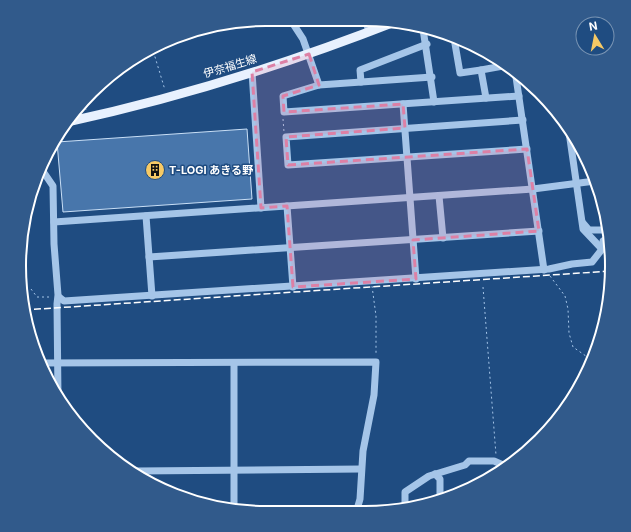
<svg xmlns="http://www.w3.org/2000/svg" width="631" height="532" viewBox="0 0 631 532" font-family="Inter,'Noto Sans JP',sans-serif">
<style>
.building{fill:#4876ab;stroke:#c9dff6}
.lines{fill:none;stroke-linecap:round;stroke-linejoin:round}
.path{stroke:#a5c5e8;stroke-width:1;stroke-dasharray:2 3;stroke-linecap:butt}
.minor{stroke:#a5c5e8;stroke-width:7}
.major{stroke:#e8f1fe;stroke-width:9}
.rail{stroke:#fff;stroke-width:1.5;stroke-dasharray:7 3;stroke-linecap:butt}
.marked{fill:#dd80a5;fill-opacity:0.2;stroke:#dd80a5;stroke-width:3;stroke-dasharray:8 5;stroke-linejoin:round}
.labels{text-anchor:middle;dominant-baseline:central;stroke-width:3;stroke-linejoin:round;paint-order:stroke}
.street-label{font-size:11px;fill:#fff;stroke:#1f4c81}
.poi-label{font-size:11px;font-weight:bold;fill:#fff;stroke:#1f4c81;text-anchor:start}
.rim{fill:none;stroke:#fff;stroke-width:2}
</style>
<rect width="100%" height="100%" fill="#1f4c81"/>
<path class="building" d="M247,129L252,199L63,212L57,142Z"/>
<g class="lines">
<g class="path">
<path d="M152,47L165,90"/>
<path d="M84,103L86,110"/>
<path d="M283,119L284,132"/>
<path d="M550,276L565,296L568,309L569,333L573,347L593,361"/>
<path d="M372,286L376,316V355"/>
<path d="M483,287L496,455"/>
<path d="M21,289H31L37,297H51"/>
</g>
<g class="minor">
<path d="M290,19L303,39L319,85"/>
<path d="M366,21L369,32"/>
<path d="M423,29L434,102"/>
<path d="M454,38L460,73L481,70"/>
<path d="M252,72L261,208"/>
<path d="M432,77L319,85L283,96L284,112L519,96"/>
<path d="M516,77L544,270"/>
<path d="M361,82L360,70L427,44"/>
<path d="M486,98L481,70L503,66"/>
<path d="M403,104L416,279"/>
<path d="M523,120L286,137L288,165L527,149"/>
<path d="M569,132L583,229L601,248H608"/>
<path d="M40,167L53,186L54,244L58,295L57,304L58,397"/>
<path d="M439,196L443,238"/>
<path d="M287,206L293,287"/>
<path d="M146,216L152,296"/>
<path d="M54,222L533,189L595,181"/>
<path d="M583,223L589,230H605"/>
<path d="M149,257L539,231"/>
<path d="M59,297L64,301L549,269L572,264L592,262L603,248V241L607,239"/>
<path d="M39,363L376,362L374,395L363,451L360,499L356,513"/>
<path d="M234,363V509"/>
<path d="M136,471L361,469"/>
<path d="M435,474L440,479V498"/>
<path d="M405,505V492L429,476L465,465L469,461H494L503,465"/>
</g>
<path class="major" d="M67,122C179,98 290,63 397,21"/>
<path class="rail" d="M24,310L611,271"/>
</g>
<path class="marked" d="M309,54L319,85L283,96L284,112L403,104L405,128L286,137L288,165L527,149L539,231L413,240L416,279L293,287L287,206L261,208L252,72Z"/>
<defs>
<g id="building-disc" transform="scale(1)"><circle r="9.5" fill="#f6c965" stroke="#1f4c81"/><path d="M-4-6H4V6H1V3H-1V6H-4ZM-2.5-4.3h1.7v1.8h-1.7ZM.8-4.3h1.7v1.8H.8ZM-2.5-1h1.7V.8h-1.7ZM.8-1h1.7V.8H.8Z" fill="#111"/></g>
</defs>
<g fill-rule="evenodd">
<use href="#building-disc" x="155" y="170"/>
</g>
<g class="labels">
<g class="street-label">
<text transform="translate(230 66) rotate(-17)">伊奈福生線</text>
</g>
<g class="poi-label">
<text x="169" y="170">T-LOGI あきる野</text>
</g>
</g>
<path d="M0 0H631V532H0ZM266 26H365A240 240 0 0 1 605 266V266A240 240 0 0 1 365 506H266A240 240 0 0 1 26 266V266A240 240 0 0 1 266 26Z" fill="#315a8b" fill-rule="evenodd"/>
<path class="rim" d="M266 26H365A240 240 0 0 1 605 266V266A240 240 0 0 1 365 506H266A240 240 0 0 1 26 266V266A240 240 0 0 1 266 26Z"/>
<g transform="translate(595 36) rotate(350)"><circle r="19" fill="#1f4c81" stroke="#7994b3"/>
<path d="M0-3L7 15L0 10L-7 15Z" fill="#f6c965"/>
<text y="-6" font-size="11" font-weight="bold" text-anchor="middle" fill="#ffffff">N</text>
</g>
</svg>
